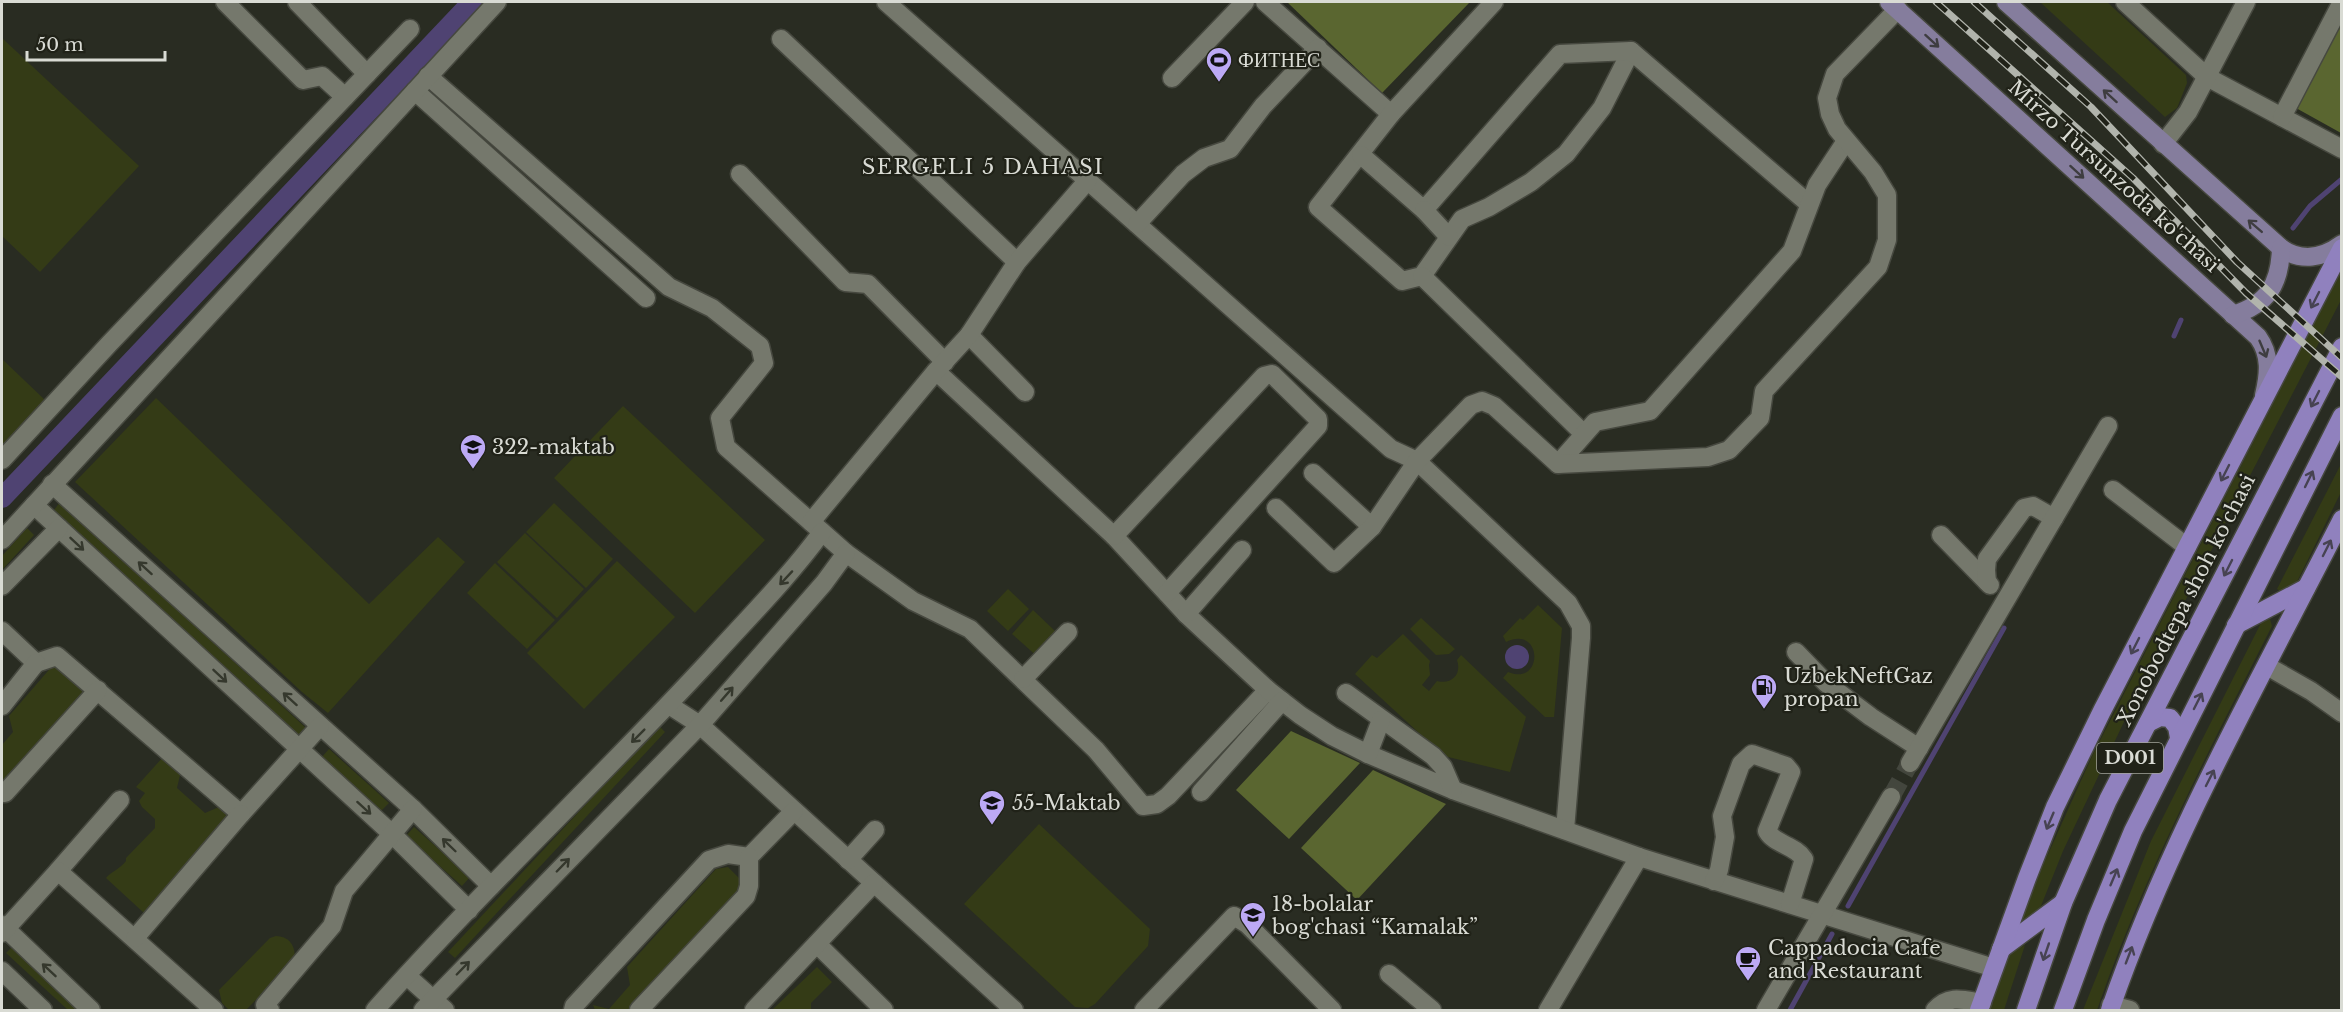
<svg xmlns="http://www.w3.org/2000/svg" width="2343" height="1012" viewBox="0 0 2343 1012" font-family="'Libre Baskerville',serif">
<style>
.green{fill:#343b16}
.forest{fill:#5a6630}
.water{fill:#4f4372}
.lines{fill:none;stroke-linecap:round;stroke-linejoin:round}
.stream{stroke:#4f4372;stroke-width:5}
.canal{stroke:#4f4372;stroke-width:20}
.minor-tunnel{stroke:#43463d;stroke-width:18;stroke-dasharray:18 9;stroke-linecap:butt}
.minor-casing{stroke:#46483f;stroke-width:21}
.major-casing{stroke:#46483f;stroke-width:21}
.highway-casing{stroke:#46483f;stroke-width:21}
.minor{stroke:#75786c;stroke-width:18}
.major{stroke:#857d9d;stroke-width:18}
.highway{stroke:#9081be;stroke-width:18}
.rail-casing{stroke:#b1b4ac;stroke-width:7}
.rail{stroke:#202218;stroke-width:4.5;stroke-dasharray:14;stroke-linecap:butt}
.oneway{stroke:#3e3d40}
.oneway2{stroke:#474352}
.oneway3{stroke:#35382d}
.labels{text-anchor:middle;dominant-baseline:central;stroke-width:4.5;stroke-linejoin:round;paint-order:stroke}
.shield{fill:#202218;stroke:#a2a49c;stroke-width:1.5}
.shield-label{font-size:18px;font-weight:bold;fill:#d9dbd4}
.poi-label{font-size:20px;fill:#d9dbd4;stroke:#202218;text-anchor:start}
.street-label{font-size:20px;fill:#d9dbd4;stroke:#202218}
.neighbourhood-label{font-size:21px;letter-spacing:1.5px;fill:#d9dbd4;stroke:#202218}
</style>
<rect width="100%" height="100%" fill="#292c22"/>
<g class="green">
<path d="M2040,2H2107L2186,75L2187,83L2177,108L2165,117Z"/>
<path d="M2,38L139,166L40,272L2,236Z"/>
<path d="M2341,271V300L2139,690L2063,851L2041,906L2026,921L2022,918L2044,863L2093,754Z"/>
<path d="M2,359L46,401L2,448Z"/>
<path d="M156,398L369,604L438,537L465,562L328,713L302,692L75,482Z"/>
<path d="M623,406L765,540L695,613L554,478Z"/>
<path d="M2341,464V492L2296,584L2280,591L2277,589Z"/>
<path d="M60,502L306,728L299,735L54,510Z"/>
<path d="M554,503L613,559L586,588L526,532Z"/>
<path d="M27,528L34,535L2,570V556Z"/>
<path d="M525,533L584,589L557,618L497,562Z"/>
<path d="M617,561L675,617L584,709L527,653Z"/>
<path d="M495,563L555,620L527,649L467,593Z"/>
<path d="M1008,589L1029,609L1008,631L987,611Z"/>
<path d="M1538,605L1562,628L1554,717H1545L1503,678L1508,672C1544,687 1543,624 1506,642L1503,636L1520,618L1523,620Z"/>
<path d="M1033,610L1055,631L1053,642L1039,658L1012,634Z"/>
<path d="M1421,618L1455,649L1449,654L1436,655L1410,629Z"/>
<path d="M2270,619L2272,626C2208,752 2143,877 2097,1010H2083L2151,841L2261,623Z"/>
<path d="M1403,634L1430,661L1429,665L1430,675L1422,685L1429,691L1437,681C1452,685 1462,674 1457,660L1461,655L1526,717L1510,772L1444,756L1355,674L1372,655L1377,658Z"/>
<path d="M54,664L85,688L84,693L2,781V745L13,732L9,716Z"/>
<path d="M659,726L665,732L455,958L448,952Z"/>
<path d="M329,749L389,803L381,811L321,758Z"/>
<path d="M164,756L181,771L177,788L205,813L219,807L227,815L225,825L144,913L106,878C112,871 120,869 126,861V858L155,828V819L142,807L139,801L145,793L136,787Z"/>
<path d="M1039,824L1150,929L1148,946L1095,1004L1088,1008L1075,1007L964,904Z"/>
<path d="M414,827L470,877L462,886L406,836Z"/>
<path d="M728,867L742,881L741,892L629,1010H595L593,1005L609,1009L630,985L627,967L716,869Z"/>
<path d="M276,936C290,936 297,948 294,961L246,1010H229L222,1003L219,990L270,938Z"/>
<path d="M2025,945L2004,1010H1990L2009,954Z"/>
<path d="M12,947L79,1010H68L6,953Z"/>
<path d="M817,967L832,982L811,1003V1010H772Z"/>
</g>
<g class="forest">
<path d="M1287,2H1470L1382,93Z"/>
<path d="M2341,21V133L2296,108Z"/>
<path d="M1291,731L1360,763L1289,839L1236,790Z"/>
<path d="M1373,770L1446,804L1357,900L1301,848Z"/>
</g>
<circle class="water" cx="1517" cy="657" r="12"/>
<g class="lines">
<g class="stream">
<path d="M2293,228L2310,206L2342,179"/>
<path d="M2174,336L2181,320"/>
<path d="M1848,906L2004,628"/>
<path d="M1790,1010L1832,934"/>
</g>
<path class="canal" d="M2,498L472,2"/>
<path class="minor-tunnel" d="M1891,797L1910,763"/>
<g class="minor-casing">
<g id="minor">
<path d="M225,2L303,80L322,76L345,97"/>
<path d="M297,2L367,74"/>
<path d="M886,2L1391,449L1417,461L1568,603L1581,626V638L1565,830"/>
<path d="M1265,2L1391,114"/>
<path d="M1494,2L1391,114L1318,207L1402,281L1422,276L1462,219L1489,207L1531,182L1566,154L1602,108L1631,51"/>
<path d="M2125,2L2207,77L2342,149"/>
<path d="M781,39L1017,262"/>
<path d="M428,76L669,287L712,308L760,346L764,363L720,418L726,447L846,553L913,601L970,629L1096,750L1143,806L1157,804L1168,796L1268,690"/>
<path d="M1172,78L1245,2"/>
<path d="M415,91L646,298"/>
<path d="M2282,117L2342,2"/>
<path d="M2163,144L2188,112L2246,2"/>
<path d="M1361,155L1424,210L1560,54L1631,51L1809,204"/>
<path d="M740,174L845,282L868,284L945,362"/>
<path d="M1424,210L1449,237"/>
<path d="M1137,224L1183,174L1204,158L1230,149L1263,106L1318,48"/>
<path d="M1422,276L1584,434"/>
<path d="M969,335L1025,392"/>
<path d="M936,371L1114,536L1186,614L1268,690L1300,715L1332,736L1368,754L1453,790L1639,857L1994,968"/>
<path d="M2,460L109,344L410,29"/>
<path d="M1558,464L1595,422L1650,411L1792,251L1817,185L1846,141"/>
<path d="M1313,473L1372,527"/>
<path d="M52,484L413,809L491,886"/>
<path d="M2113,490L2187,547"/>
<path d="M34,505L391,833L469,910"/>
<path d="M1276,508L1334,563L1372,527L1417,461L1471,405L1482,401L1494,406L1558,464L1708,457L1729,450L1760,418L1764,391L1878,267L1887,240V195L1873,172L1837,129L1830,114L1827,98L1835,74L1898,9"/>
<path d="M811,522L936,371L969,335L1017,262L1088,180"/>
<path d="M1941,535L1990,585"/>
<path d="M1114,536L1264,376L1272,374L1318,419V426L1167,593"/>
<path d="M2,540L497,2"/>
<path d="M1987,582L1986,570L1987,559L2024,508L2033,506L2054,518"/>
<path d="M2,586L59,528"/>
<path d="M1186,614L1242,550"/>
<path d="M2,631L36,663L57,656L241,814L320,726"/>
<path d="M1796,652L1826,683L1871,717L1919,748"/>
<path d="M2267,666L2311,691L2342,713"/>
<path d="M1023,679L1068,632"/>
<path d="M1346,693L1433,756L1443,767L1453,790"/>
<path d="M669,705L700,725L1014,1010"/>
<path d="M2,706L36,663"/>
<path d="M1368,754L1381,720"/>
<path d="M1910,763L2108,426"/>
<path d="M1201,792L1282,701"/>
<path d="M2,793H5L98,690"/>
<path d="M848,860L875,830"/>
<path d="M58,871L120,800"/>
<path d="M1714,881L1719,870L1725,837L1722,816L1741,764L1752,754L1786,766L1791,772L1767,831C1775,845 1795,845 1804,859L1790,904"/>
<path d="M2,925L91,1010"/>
<path d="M2,933L58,871L214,1010"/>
<path d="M135,938L241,814"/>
<path d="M817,944L884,1010"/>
<path d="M2,971L43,1010"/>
<path d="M1389,974L1432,1010"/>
<path d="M407,976L445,1010"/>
<path d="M2111,1005L2130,1010"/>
<path d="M270,1010L265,1005L332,926L344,891L413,809"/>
<path d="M375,1010C483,889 601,778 711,659C749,617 789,577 822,532"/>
<path d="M423,1010L700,725L824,583L846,553"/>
<path d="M573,1010L574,1006L709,860L728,854L749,857L794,811"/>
<path d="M639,1010L746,896L749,886V857"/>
<path d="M754,1010L874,883"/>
<path d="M1144,1010L1234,916L1247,924L1332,1010"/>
<path d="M1548,1010L1639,857"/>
<path d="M1766,1010L1891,797"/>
<path d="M1935,1010C1949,994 1964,1000 1982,1003"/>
</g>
</g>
<g class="major-casing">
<g id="major">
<path d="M1889,2L2258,337C2271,355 2269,374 2264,395"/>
<path d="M2006,2L2281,248C2301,262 2323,258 2342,244"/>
<path d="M2233,315C2268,304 2280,284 2281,248"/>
</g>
</g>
<g class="highway-casing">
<g id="highway">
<path d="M2236,625L2306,588"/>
<path d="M2148,723L2160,717L2170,718L2177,727L2179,738"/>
<path d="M2001,949L2063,903"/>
<path d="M1979,1010L2027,878L2055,807L2102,711L2342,248"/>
<path d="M2026,1010L2063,903L2108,800L2342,347"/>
<path d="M2063,1010L2096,920L2133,831L2342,416"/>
<path d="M2110,1010C2169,839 2260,680 2342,519"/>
</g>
</g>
<use href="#minor" class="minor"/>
<use href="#major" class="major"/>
<use href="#highway" class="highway"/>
<g class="rail-casing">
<g id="rail">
<path d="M1936,2L2133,178L2246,293L2342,377"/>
<path d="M1974,2L2091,107L2237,262L2342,358"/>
</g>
</g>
<use href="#rail" class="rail"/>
</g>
<defs><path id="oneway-shaft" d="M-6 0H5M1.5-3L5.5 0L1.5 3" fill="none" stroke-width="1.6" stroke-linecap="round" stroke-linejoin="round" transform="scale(1.5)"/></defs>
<g class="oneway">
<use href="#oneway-shaft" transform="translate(1932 41) rotate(42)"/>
<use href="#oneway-shaft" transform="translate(2110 96) rotate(-138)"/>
<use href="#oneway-shaft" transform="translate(2077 172) rotate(42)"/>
<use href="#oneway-shaft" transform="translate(2255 226) rotate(-139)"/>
<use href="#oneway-shaft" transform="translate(2263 349) rotate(67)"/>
</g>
<g class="oneway2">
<use href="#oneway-shaft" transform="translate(2315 300) rotate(117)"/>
<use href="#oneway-shaft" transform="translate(2315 399) rotate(117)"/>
<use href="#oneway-shaft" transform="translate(2225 473) rotate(117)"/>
<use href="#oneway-shaft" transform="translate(2309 479) rotate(-64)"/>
<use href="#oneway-shaft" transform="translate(2327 548) rotate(-63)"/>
<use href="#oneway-shaft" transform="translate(2228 568) rotate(117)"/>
<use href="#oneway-shaft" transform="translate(2135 646) rotate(117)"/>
<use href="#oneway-shaft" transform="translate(2198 701) rotate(-63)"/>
<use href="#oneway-shaft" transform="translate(2210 778) rotate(-63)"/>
<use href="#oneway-shaft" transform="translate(2050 821) rotate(113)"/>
<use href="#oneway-shaft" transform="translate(2114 877) rotate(-67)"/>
<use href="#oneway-shaft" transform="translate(2046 952) rotate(109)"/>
<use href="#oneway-shaft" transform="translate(2129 955) rotate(-69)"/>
</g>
<g class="oneway3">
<use href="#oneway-shaft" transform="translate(77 544) rotate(43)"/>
<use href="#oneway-shaft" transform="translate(145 568) rotate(-138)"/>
<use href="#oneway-shaft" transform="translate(786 578) rotate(133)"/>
<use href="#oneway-shaft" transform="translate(220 676) rotate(43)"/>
<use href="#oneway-shaft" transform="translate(727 694) rotate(-49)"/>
<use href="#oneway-shaft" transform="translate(290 699) rotate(-138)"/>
<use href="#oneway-shaft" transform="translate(638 736) rotate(135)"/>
<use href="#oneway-shaft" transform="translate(364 808) rotate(42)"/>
<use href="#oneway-shaft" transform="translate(449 845) rotate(-136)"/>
<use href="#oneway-shaft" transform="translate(563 865) rotate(-46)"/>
<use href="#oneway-shaft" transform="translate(463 968) rotate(-46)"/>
<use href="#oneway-shaft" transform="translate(49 970) rotate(-137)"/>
</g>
<defs>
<g id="stadium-pin" transform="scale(1.35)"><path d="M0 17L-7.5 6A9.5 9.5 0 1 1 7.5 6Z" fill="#bca9f5" stroke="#202218"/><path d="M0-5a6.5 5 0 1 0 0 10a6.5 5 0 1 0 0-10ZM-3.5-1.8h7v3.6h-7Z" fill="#111"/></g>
<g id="school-pin" transform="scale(1.35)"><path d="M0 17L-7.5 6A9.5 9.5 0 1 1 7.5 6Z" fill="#bca9f5" stroke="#202218"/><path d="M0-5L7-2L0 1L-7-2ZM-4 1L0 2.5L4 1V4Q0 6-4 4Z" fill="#111"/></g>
<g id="fuel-pin" transform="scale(1.35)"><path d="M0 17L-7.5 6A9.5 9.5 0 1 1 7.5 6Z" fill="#bca9f5" stroke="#202218"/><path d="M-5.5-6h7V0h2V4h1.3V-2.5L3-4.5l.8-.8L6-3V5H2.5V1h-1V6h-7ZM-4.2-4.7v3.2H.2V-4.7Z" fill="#111"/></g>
<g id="cafe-pin" transform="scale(1.35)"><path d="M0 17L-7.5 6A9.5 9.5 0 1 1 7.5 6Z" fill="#bca9f5" stroke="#202218"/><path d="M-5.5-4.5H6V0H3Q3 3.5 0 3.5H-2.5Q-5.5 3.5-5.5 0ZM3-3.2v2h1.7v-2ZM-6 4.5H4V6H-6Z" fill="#111"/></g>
</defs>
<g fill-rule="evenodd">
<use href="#stadium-pin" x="1219" y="60"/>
<use href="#school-pin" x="473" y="447"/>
<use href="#fuel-pin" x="1764" y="687"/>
<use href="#school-pin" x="992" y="803"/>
<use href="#school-pin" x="1253" y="915"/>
<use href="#cafe-pin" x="1748" y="959"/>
</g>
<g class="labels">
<rect class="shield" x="2097" y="743" width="66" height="30" rx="4.5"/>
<g class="shield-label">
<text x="2130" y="758">D001</text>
</g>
<g class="poi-label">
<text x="1238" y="60">ФИТНЕС</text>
<text x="492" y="447">322-maktab</text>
<text x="1784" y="676">UzbekNeftGaz<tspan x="1784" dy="23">propan</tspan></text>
<text x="1012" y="803">55-Maktab</text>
<text x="1272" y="904">18-bolalar<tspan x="1272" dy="23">bog'chasi “Kamalak”</tspan></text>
<text x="1768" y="948">Cappadocia Cafe<tspan x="1768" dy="23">and Restaurant</tspan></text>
</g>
<g class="street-label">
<text transform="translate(2114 176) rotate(42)">Mirzo Tursunzoda ko'chasi</text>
<text transform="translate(2186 600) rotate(-63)">Xonobodtepa shoh ko'chasi</text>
</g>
<g class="neighbourhood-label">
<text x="983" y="167">SERGELI 5 DAHASI</text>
</g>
</g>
<rect width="2343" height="1012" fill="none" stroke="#d9dbd4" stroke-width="6"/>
<path d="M27 51v9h138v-9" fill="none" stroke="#d9dbd4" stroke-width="3"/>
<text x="36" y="51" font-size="18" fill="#d9dbd4" stroke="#202218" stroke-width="4.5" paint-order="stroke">50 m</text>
</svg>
